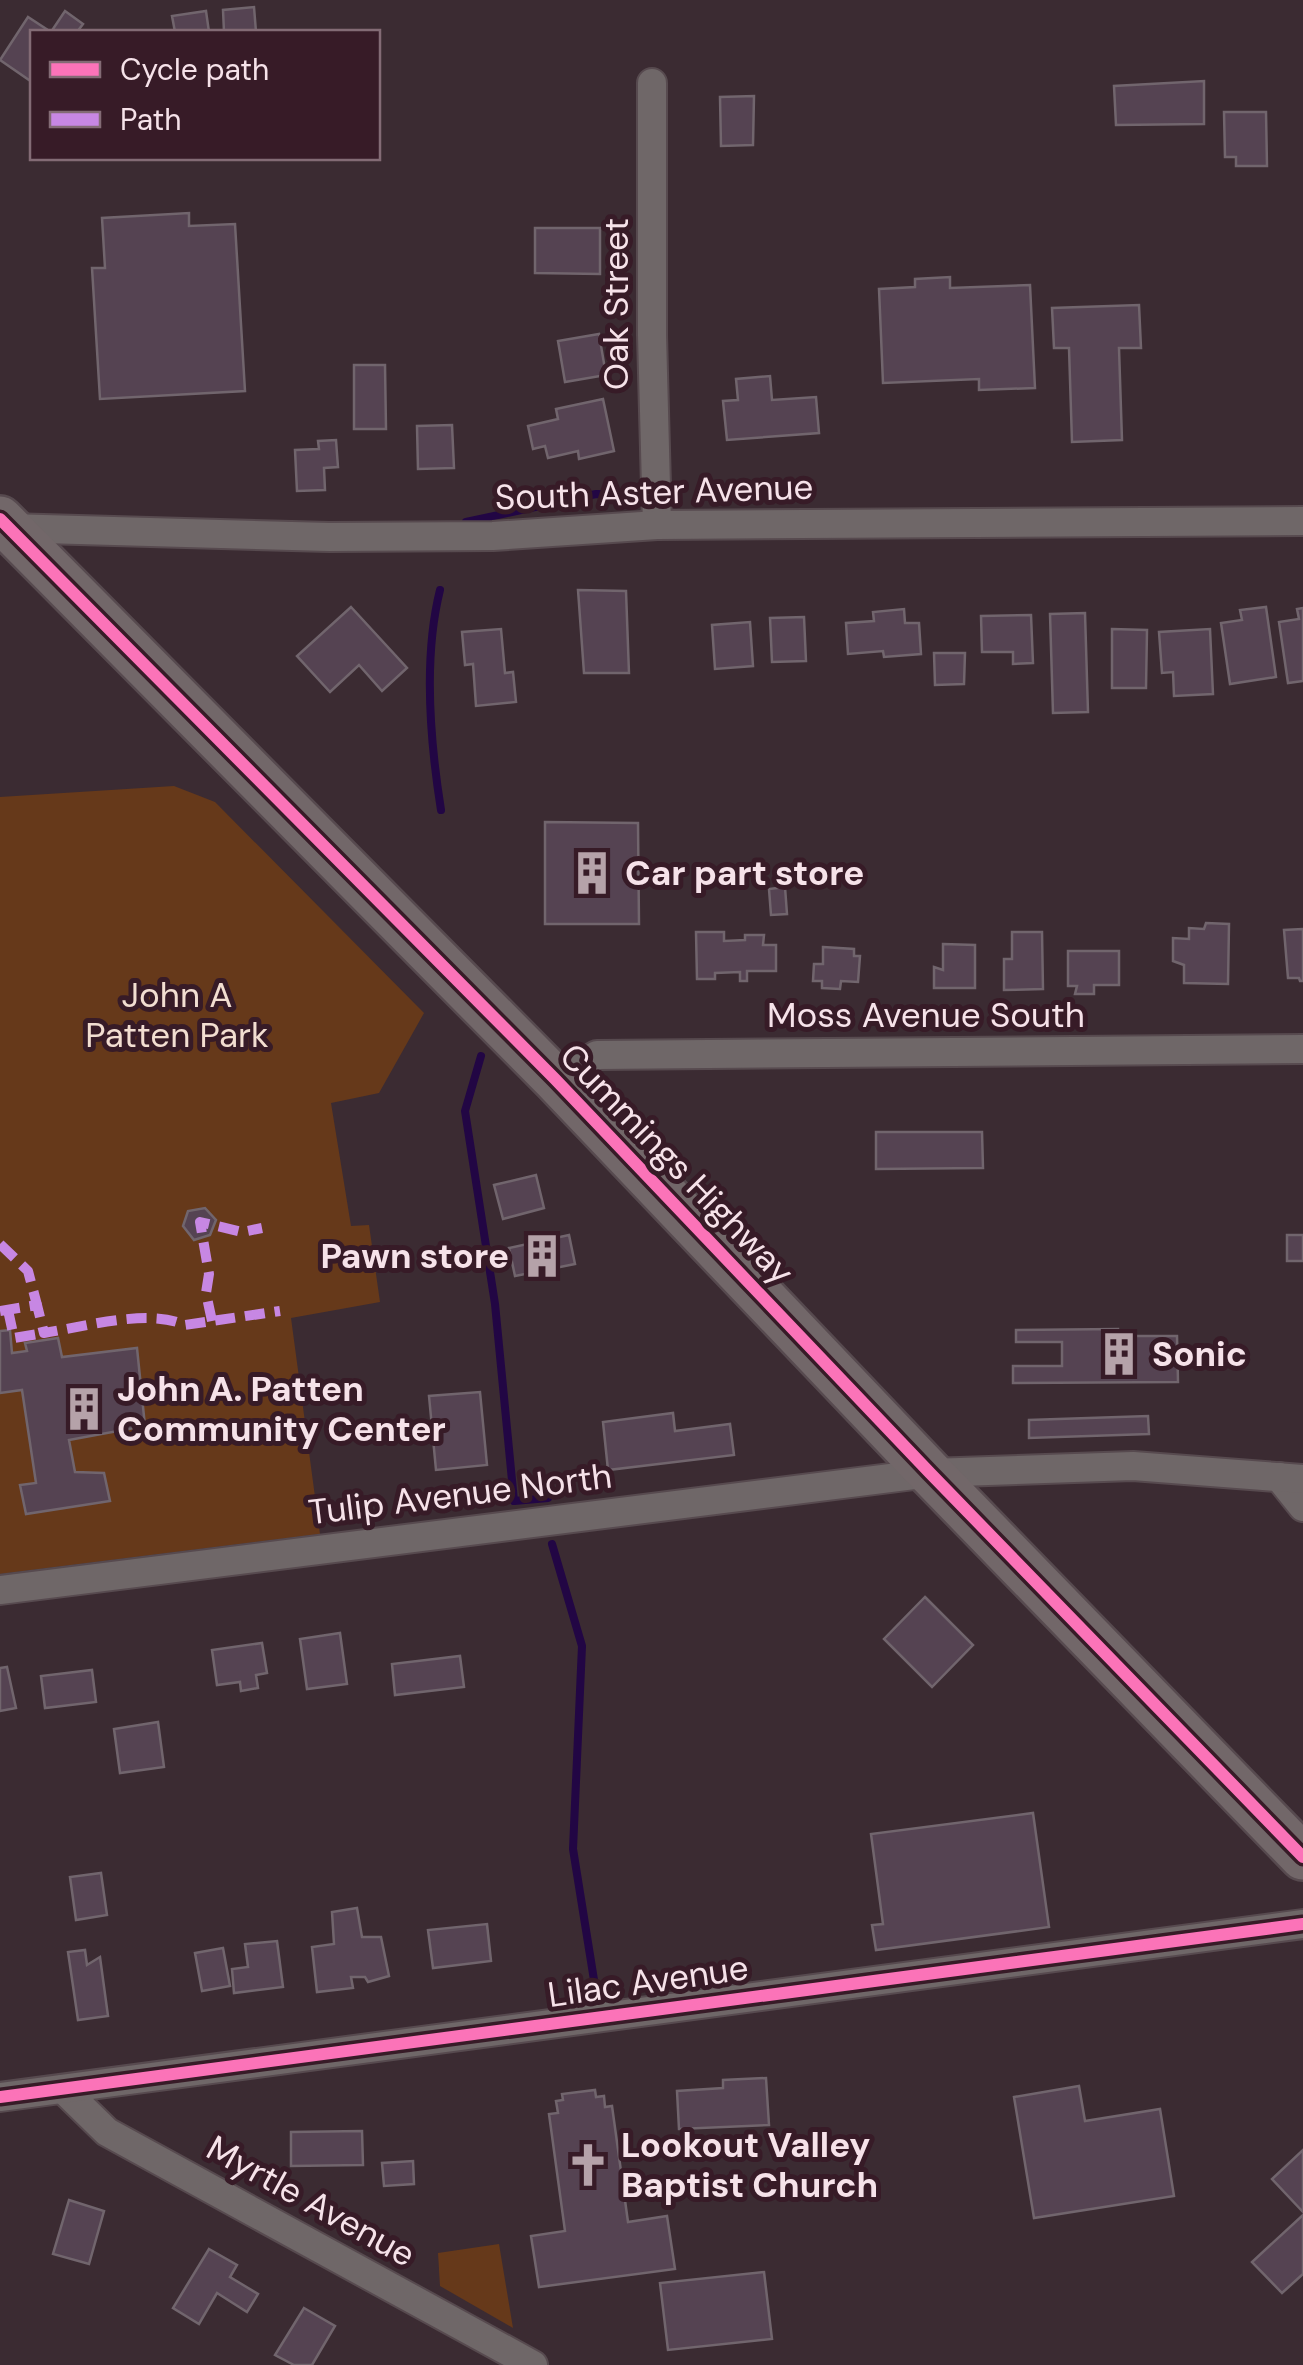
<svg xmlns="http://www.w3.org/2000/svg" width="1303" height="2365" viewBox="0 0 1303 2365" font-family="'DM Sans',sans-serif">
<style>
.green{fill:#66391a}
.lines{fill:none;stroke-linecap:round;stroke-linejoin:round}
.stream{stroke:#220644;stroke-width:8}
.building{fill:#554352;stroke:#71656d;stroke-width:2.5}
.street-casing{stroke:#574a4f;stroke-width:32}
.primary-casing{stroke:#574a4f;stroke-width:50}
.street{stroke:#6f6768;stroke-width:28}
.primary{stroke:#726769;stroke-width:45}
.quiet{stroke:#c787e3;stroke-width:10;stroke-dasharray:20 10;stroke-linecap:butt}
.cycleway-casing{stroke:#371b27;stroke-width:19}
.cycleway{stroke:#fb73b8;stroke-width:12}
.labels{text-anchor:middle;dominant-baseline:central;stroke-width:10;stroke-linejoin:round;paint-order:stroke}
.street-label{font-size:35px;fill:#f6e2e9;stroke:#371b27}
.poi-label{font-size:35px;font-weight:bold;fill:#f6e2e9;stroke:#371b27;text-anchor:start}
.park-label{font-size:35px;fill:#f2ded1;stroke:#371b27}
</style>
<rect width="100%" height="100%" fill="#3b2b32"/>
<g class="green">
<path d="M174,786L215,802L424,1013L379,1093L331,1103L351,1226L369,1225L380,1302L291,1318L320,1534L0,1574V797Z"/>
<path d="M499,2244L513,2328L440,2286L438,2253Z"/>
</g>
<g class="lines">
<g class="stream">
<path d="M466,522L596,494L644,495"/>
<path d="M440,590C423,658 430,741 441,810"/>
<path d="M481,1056L465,1111L495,1304L514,1501L548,1498"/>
<path d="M552,1544L582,1646L573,1849L594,1980"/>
</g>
</g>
<g class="building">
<path d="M254,7L256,32H224L223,10Z"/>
<path d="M65,11L83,24L77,32H32V82L0,60L28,17L51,32Z"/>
<path d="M206,11L209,32H175L172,16Z"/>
<path d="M1204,81V124L1116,125L1114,86Z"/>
<path d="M754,96L753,145L721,146L720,97Z"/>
<path d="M1224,112H1266L1267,166H1236V157H1225Z"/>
<path d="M189,213V226L235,224L245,391L100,399L92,268H105L102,218Z"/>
<path d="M535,228H600V274L535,273Z"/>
<path d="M950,277V288L1030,285L1035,388L979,390V379L883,383L879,289L915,287V279Z"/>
<path d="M1139,305L1141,348H1119L1122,440L1072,442L1069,348H1054L1052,308Z"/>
<path d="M599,334L606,375L565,382L558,341Z"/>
<path d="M354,365H385L386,429H354Z"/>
<path d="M770,376L772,400L816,397L819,433L727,440L723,401L738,400L736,379Z"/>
<path d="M603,399L614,451L579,459L578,451L548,458L545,446L533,449L528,426L558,419L556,409Z"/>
<path d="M452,425L454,468L418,469L417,426Z"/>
<path d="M336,440L338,467L324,468L325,490L297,491L295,450L319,449L318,441Z"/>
<path d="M578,590L626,591L629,673H584Z"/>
<path d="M351,607L407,668L382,691L359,665L330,692L297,656Z"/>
<path d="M1266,607L1276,677L1230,684L1221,623L1242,620L1240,610Z"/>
<path d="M1303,608V681L1288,683L1279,622L1299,619L1297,609Z"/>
<path d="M904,609L905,623H919L921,654L884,657L883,651L848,654L846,623L874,621L873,612Z"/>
<path d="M1085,613L1088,712L1053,713L1050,614Z"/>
<path d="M1031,615L1033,663L1013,664V652H982L981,616Z"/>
<path d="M804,617L806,661L772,662L770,618Z"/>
<path d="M750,622L753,666L715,669L712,625Z"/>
<path d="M501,629L505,673L513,672L516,702L476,706L473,664L465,665L462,632Z"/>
<path d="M1112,629L1147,630L1146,688H1112Z"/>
<path d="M1210,629L1213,694L1174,696L1173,672L1162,673L1159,632Z"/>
<path d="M934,653H965L964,684L935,685Z"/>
<path d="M545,822L638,823L639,924H545Z"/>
<path d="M785,887L787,914L771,915L769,889Z"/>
<path d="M1206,923L1229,924L1228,984L1184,983V965L1173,961V938L1189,939V928L1204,929Z"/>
<path d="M1303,929V981H1300L1299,978H1288L1284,930Z"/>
<path d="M696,932H724V941L745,940V935H764L763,945H776V971H747V981H740V972L715,973V979H697Z"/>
<path d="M1012,932H1042L1043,989L1004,990V959H1012Z"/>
<path d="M943,944L975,945V988H934V967L943,970Z"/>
<path d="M823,947L854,949V956H860L858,982L841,981L840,989L822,988V981H813L814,964H823Z"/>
<path d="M1068,951H1119V985H1094V994H1075L1077,986H1068Z"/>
<path d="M876,1132H982L983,1168L876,1169Z"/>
<path d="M536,1175L544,1208L503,1219L494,1185Z"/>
<path d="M205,1208L216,1220L210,1235L194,1240L183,1226L188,1211Z"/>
<path d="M569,1235L575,1264L515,1276L509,1248Z"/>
<rect x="1287" y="1235" width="16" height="26"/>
<path d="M1118,1329V1336H1177L1178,1382L1013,1383V1366H1062V1342H1016V1330Z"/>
<path d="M10,1330L12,1353L27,1351L25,1343L58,1338L62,1357L137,1348L145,1426L69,1440L75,1472L104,1473L110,1501L26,1514L20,1485L36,1483L22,1390L0,1393V1331Z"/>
<path d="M480,1392L487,1465L436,1470L429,1396Z"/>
<path d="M673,1413L675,1431L730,1424L734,1455L608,1470L603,1422Z"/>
<path d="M1148,1416L1149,1434L1029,1438V1420Z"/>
<path d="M925,1597L973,1645L932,1687L884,1639Z"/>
<path d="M340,1633L347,1684L307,1689L300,1639Z"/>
<path d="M262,1643L267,1673L256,1675L258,1688L241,1691L240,1682L217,1685L212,1650Z"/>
<path d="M460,1656L464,1687L395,1695L392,1664Z"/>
<path d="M7,1667L16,1708L0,1711V1668Z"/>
<path d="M92,1670L96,1702L45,1708L41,1676Z"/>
<path d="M158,1722L164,1767L120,1773L114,1729Z"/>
<path d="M1033,1813L1049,1927L876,1950L872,1925L883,1924L871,1834Z"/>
<path d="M101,1873L107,1915L76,1920L70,1877Z"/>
<path d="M357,1908L362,1937H381L389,1976L368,1982L365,1977H351L353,1988L317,1992L312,1947L334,1944L332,1912Z"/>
<path d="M487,1924L491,1961L433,1968L428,1930Z"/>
<path d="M277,1941L283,1987L234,1993L232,1969L248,1967L245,1944Z"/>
<path d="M223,1948L230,1986L202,1991L195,1953Z"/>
<path d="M85,1950L87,1965L100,1957L108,2016L78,2020L68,1952Z"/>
<path d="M766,2078L769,2125L679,2129L677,2091L723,2088V2080Z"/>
<path d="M1079,2086L1085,2121L1160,2109L1174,2196L1034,2218L1014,2097Z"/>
<path d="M595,2090L596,2097L604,2096L605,2107L612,2106L628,2222L667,2216L675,2269L539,2287L531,2236L565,2231L549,2114L558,2113L556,2101L563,2100L562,2094Z"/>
<path d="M362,2131L363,2165L291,2166V2132Z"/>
<path d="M1303,2150V2212L1272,2179Z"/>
<path d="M413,2161L414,2184L384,2186L382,2163Z"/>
<path d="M69,2200L104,2211L89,2264L53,2254Z"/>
<path d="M1303,2215V2274L1282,2293L1252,2262Z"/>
<path d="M209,2249L237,2265L230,2277L258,2294L247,2312L217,2293L199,2324L173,2308Z"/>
<path d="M764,2272L772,2339L668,2350L660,2283Z"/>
<path d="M304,2308L335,2326L312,2365H294L275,2355Z"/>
</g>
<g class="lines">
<g class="street-casing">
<g id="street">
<path d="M652,83V335L657,525"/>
<path d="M8,528L329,537L493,536L657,525L1303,521"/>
<path d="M555,1079L597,1055L1303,1049"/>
<path d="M1279,1477L1303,1507"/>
<path d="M0,1590L930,1473L1133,1466L1303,1479"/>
<path d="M63,2089L107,2132L533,2365"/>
<path d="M0,2097L1303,1924"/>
</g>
</g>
<g class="primary-casing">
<path id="primary" d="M0,519L555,1079L930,1473L1303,1857"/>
</g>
<use href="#street" class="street"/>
<use href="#primary" class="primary"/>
<g class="quiet">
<path d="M0,1244L28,1271L37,1305"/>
<path d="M8,1310L14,1338L44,1333"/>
<path d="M0,1311L37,1305L44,1333C83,1327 149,1308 185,1325L280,1311"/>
<path d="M212,1321L206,1293L209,1274L200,1222L242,1232L262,1228"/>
</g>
<g class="cycleway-casing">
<g id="cycleway">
<path d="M0,519L555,1079L930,1473L1303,1857"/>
<path d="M0,2097L1303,1924"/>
</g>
</g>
<use href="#cycleway" class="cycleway"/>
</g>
<defs>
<g id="building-bare" transform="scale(3.45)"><path d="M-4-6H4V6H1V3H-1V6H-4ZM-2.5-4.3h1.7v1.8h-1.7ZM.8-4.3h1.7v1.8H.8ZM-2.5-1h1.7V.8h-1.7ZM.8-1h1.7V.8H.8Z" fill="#b5a2a9" stroke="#371b27" stroke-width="2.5" paint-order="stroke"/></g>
<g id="church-bare" transform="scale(3.45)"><path d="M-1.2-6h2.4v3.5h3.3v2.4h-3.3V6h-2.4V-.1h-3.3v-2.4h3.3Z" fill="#b5a2a9" stroke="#371b27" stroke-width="2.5" paint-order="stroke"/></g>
</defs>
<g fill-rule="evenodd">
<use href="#building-bare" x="592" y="873"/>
<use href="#building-bare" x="542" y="1256"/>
<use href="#building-bare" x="1119" y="1354"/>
<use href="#building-bare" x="84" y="1409"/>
<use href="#church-bare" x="588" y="2165"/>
</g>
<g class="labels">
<g class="street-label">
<text transform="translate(616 304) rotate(-90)">Oak Street</text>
<text transform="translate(654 492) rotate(-2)">South Aster Avenue</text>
<text x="926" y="1015">Moss Avenue South</text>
<text transform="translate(677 1164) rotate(46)">Cummings Highway</text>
<text transform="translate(460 1494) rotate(-7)">Tulip Avenue North</text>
<text transform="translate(648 1981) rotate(-8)">Lilac Avenue</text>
<text transform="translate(311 2201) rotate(29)">Myrtle Avenue</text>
</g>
<g class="poi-label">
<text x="625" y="873">Car part store</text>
<text x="509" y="1256" text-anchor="end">Pawn store</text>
<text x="1152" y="1354">Sonic</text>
<text x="117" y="1389">John A. Patten<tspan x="117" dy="40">Community Center</tspan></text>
<text x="621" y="2145">Lookout Valley<tspan x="621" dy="40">Baptist Church</tspan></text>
</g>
<g class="park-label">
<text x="177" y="995">John A<tspan x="177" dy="40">Patten Park</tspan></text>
</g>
</g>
<rect x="30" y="30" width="350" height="130" fill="#371b27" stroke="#836b75" stroke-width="2.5"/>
<rect x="50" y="62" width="50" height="15" fill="#fb73b8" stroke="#836b75" stroke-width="2.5"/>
<text x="120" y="80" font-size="30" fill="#f6e2e9">Cycle path</text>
<rect x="50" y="112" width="50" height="15" fill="#c787e3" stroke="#836b75" stroke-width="2.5"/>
<text x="120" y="130" font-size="30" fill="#f6e2e9">Path</text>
</svg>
